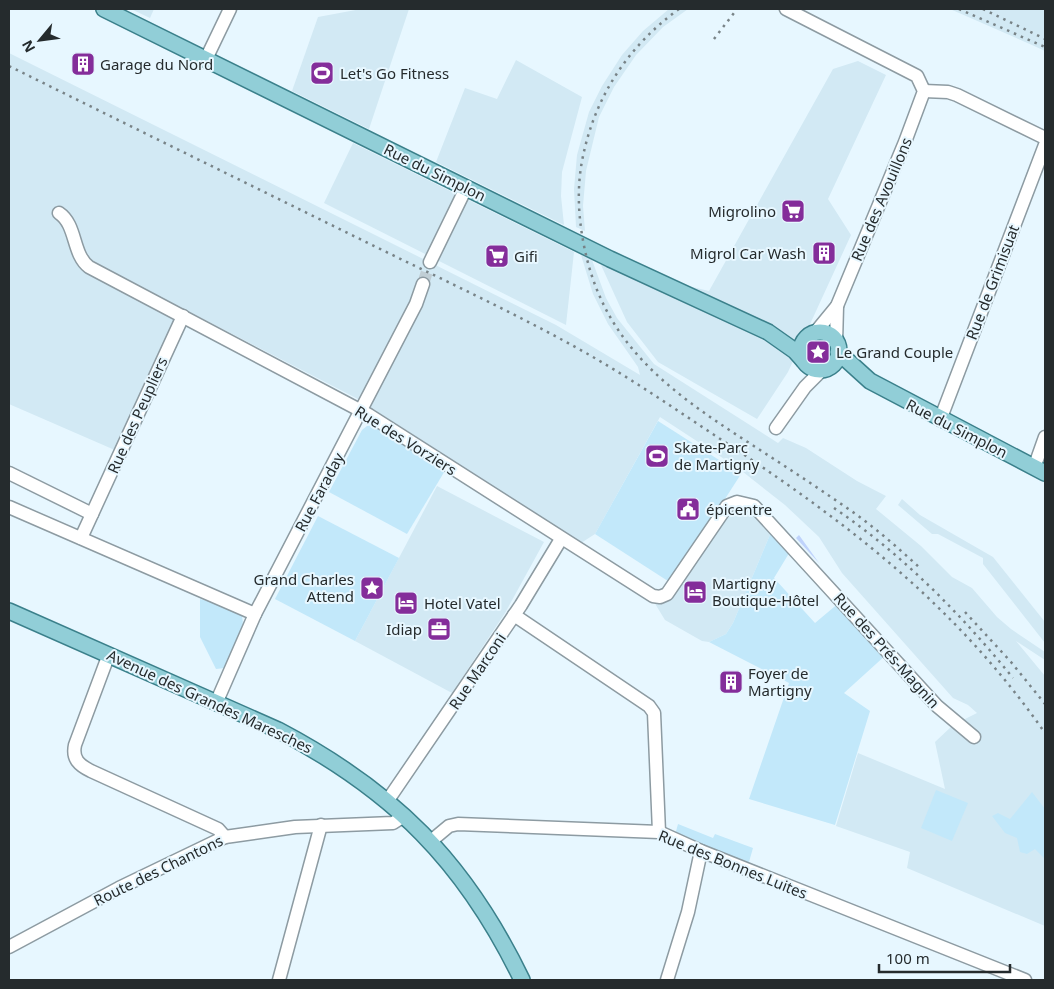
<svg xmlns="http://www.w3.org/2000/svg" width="1054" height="989" viewBox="0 0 1054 989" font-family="'Noto Sans',sans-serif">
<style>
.built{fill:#d2e9f4}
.green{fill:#c2e8fa}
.water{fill:#bfd3fc}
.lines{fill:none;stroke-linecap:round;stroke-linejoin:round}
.minor-tunnel{stroke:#c0ced5;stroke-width:12;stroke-dasharray:12 6;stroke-linecap:butt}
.minor-casing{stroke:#8d9ba2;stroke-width:15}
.major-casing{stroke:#3b808b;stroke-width:18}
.minor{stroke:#fff;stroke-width:12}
.major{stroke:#91ced7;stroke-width:15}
.rail{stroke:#788387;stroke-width:2.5;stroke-dasharray:2.5 5;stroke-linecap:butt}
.labels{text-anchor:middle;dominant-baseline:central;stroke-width:4;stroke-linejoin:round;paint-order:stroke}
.poi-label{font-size:15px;fill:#252b2d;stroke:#e7f7ff;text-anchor:start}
.street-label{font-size:15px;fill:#252b2d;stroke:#e7f7ff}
</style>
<rect width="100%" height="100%" fill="#e7f7ff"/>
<g class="built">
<path d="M131,9H154L150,18Z"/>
<path d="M361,9H409L369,129L292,91L318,17Z"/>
<path d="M669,9H688L663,27L636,55L614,87L599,117L586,171L583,206L585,231L576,227L574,189L577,155L589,112L602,86L622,55L643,31Z"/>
<path d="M950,9H1045V51L1032,45Z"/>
<path d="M9,53L556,325L640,375L638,367L608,324L593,294L581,255L592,260L606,298L617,318L654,364L778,443L783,438L806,448L857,481L886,496L876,509L921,546L952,577L972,588L997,617L1011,629L1045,652V660L1016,641L1045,676V926L907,868L910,852L836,826L858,753L945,789L935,742L953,725L977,713L968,705L953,698L842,573L819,537L785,505L738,468L660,417L595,534L581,543L356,398L182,308L117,451L9,404Z"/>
<path d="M516,60L582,97L562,172L561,196L564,225L436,162L465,88L497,99Z"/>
<path d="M858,61L886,75L828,199L851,235L788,372L757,419L658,362L627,322L601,265L709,291L833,69Z"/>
<path d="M353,143L574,252L566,325L324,203Z"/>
<path d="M437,486L544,542L505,613L452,693L355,641Z"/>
<path d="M902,499L920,515L993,557L1045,622V643L983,564V558L938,534H932L898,505Z"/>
<path d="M731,508L751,509L772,530L733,623L726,634L709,642L702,641L665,620L654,602H667L674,594Z"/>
</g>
<g class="green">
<circle cx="819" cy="351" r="11"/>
<path d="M658,421L741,474L671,583L595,534Z"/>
<path d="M375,425L446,469L407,534L329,492L362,430L367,426Z"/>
<path d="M318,516L399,558L355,641L275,599Z"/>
<path d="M772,530L791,550L774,578L815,623L840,602L887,654L844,693L870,711L835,825L749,799L789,683L709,642L726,634L733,623Z"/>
<path d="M200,599L240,610C249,630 234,650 225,668L216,669L200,637Z"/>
<path d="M936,790L968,803L952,841L921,828Z"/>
<path d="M1032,792L1045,809V859L1035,849L1027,854L1020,852L1017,838L1005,833L992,816L998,813L1010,819Z"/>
<path d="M678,824L713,838L715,834L753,848L749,862L745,863L738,858L737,860L675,835Z"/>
</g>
<path class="water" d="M799,535L819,563L796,538Z"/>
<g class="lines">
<path class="minor-tunnel" d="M423,284L430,262"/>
<g class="minor-casing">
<g id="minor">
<path d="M786,9L917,76L924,91L905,142L837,306L814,334"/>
<path d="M206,59L230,9"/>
<path d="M924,91L948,92L957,95L1045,138"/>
<path d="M59,213C77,225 72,254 89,267L369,415L653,596L660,597L667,594L727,506L737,502L754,506L937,706L974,737"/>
<path d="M430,262L466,188"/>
<path d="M836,343L837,306"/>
<path d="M940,420L1045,145"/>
<path d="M776,428L805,387L822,370"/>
<path d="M1034,468L1045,437"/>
<path d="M9,473L92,514"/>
<path d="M9,507L255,614"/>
<path d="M81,538L183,316"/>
<path d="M514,615L649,706L654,713L659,832"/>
<path d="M109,654L75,745C72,759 79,765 91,771L218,829L225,837"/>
<path d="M217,701L255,614L416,304L423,284"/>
<path d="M388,800L521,605L561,539"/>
<path d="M431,841L449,826L458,824L659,832L701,851L1025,980"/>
<path d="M9,947L119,888L225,837L295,827L393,823L404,816"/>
<path d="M279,980L321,825"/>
<path d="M667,980L688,912L701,851"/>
</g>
</g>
<g class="major-casing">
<g id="major">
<path d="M104,9L610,259L768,332L795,351L803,360"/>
<circle cx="820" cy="351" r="19"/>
<path d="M838,352L870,381L1045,473"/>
<path d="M9,611L278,730C394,791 465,862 522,980"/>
</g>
</g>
<use href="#minor" class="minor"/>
<use href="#major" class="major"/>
<g class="rail">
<path d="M679,9C627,47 594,98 582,161C576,193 579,227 587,259C609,347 671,392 743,439C777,461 811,483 844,506C871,524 896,546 920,568"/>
<path d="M959,9L1045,47"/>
<path d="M983,9L1045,39"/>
<path d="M714,39L737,9"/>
<path d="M9,66C128,125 248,184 368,243C441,279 515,313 586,353C637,382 685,416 734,448C857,530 959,610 1045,733"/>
<path d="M834,508C902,554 961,614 1013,678"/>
<path d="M965,612L1011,662L1045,704"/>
</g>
</g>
<defs>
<g id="building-square" transform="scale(1.25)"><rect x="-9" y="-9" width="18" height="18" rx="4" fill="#842d9a" stroke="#e7f7ff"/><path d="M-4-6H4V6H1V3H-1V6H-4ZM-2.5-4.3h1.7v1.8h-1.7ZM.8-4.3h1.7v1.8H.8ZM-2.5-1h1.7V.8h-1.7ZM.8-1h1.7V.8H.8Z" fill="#fff"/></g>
<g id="stadium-square" transform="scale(1.25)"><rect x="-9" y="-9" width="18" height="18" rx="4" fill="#842d9a" stroke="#e7f7ff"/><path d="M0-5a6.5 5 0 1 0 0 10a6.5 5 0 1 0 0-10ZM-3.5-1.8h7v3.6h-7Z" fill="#fff"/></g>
<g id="supermarket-square" transform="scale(1.25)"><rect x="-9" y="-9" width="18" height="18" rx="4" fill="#842d9a" stroke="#e7f7ff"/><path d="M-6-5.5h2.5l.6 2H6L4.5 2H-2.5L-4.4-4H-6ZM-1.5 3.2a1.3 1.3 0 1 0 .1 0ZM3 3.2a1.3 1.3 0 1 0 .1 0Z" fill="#fff"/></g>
<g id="sight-square" transform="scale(1.25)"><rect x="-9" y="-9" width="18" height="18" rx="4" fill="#842d9a" stroke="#e7f7ff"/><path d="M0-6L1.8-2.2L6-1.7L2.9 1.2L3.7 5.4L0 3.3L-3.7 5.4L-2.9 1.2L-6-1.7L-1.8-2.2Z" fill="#fff"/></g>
<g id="civic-square" transform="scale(1.25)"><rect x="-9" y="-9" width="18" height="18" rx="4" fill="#842d9a" stroke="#e7f7ff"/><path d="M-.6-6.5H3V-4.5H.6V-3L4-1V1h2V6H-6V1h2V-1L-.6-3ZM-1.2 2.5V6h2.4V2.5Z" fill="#fff"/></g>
<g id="hotel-square" transform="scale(1.25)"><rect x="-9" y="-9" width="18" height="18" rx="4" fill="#842d9a" stroke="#e7f7ff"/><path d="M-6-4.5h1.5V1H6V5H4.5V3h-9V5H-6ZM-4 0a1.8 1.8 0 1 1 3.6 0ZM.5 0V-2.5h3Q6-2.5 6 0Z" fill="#fff"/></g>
<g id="office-square" transform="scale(1.25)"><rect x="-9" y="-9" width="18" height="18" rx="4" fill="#842d9a" stroke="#e7f7ff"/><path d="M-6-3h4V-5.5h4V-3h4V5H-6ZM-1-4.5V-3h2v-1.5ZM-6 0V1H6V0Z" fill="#fff"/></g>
</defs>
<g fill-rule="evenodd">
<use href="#building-square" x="83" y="64"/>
<use href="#stadium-square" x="322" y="73"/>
<use href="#supermarket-square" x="793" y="211"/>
<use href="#building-square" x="824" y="253"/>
<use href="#supermarket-square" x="497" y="256"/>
<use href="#sight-square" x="818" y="352"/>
<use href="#stadium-square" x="657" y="456"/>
<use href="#civic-square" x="688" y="509"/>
<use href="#sight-square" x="372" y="588"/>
<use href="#hotel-square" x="695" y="592"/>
<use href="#hotel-square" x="406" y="603"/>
<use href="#office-square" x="439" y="629"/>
<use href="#building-square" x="731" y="682"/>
</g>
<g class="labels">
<g class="poi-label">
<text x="100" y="64">Garage du Nord</text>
<text x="340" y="73">Let's Go Fitness</text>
<text x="776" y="211" text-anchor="end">Migrolino</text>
<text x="806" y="253" text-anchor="end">Migrol Car Wash</text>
<text x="514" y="256">Gifi</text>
<text x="836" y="352">Le Grand Couple</text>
<text x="674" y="447">Skate-Parc<tspan x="674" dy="17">de Martigny</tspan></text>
<text x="706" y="509">épicentre</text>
<text x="354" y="579" text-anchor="end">Grand Charles<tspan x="354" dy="17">Attend</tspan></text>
<text x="712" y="583">Martigny<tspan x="712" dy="17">Boutique-Hôtel</tspan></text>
<text x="424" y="603">Hotel Vatel</text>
<text x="422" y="629" text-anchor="end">Idiap</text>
<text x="748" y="673">Foyer de<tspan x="748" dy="17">Martigny</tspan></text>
</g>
<g class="street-label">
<text transform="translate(435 172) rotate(26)">Rue du Simplon</text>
<text transform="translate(881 199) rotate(-67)">Rue des Avouillons</text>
<text transform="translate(992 282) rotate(-69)">Rue de Grimisuat</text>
<text transform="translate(137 415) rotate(-66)">Rue des Peupliers</text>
<text transform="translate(957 428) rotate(27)">Rue du Simplon</text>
<text transform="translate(406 440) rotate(32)">Rue des Vorziers</text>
<text transform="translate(319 492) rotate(-62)">Rue Faraday</text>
<text transform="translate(887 650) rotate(48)">Rue des Prés-Magnin</text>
<text transform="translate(477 671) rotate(-56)">Rue Marconi</text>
<text transform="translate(210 701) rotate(25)">Avenue des Grandes Maresches</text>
<text transform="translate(733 864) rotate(22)">Rue des Bonnes Luites</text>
<text transform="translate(158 870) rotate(-26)">Route des Chantons</text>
</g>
</g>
<rect width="1054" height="989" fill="none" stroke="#252b2d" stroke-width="20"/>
<g transform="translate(40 40) rotate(241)" stroke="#e7f7ff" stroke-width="4" paint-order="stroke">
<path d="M0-4L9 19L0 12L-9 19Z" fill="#252b2d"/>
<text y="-8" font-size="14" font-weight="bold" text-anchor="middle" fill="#252b2d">N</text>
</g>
<path d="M879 964v8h131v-8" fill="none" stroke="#252b2d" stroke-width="2.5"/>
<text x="886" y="964" font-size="15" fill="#252b2d" stroke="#e7f7ff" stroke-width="4" paint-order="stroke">100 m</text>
</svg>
